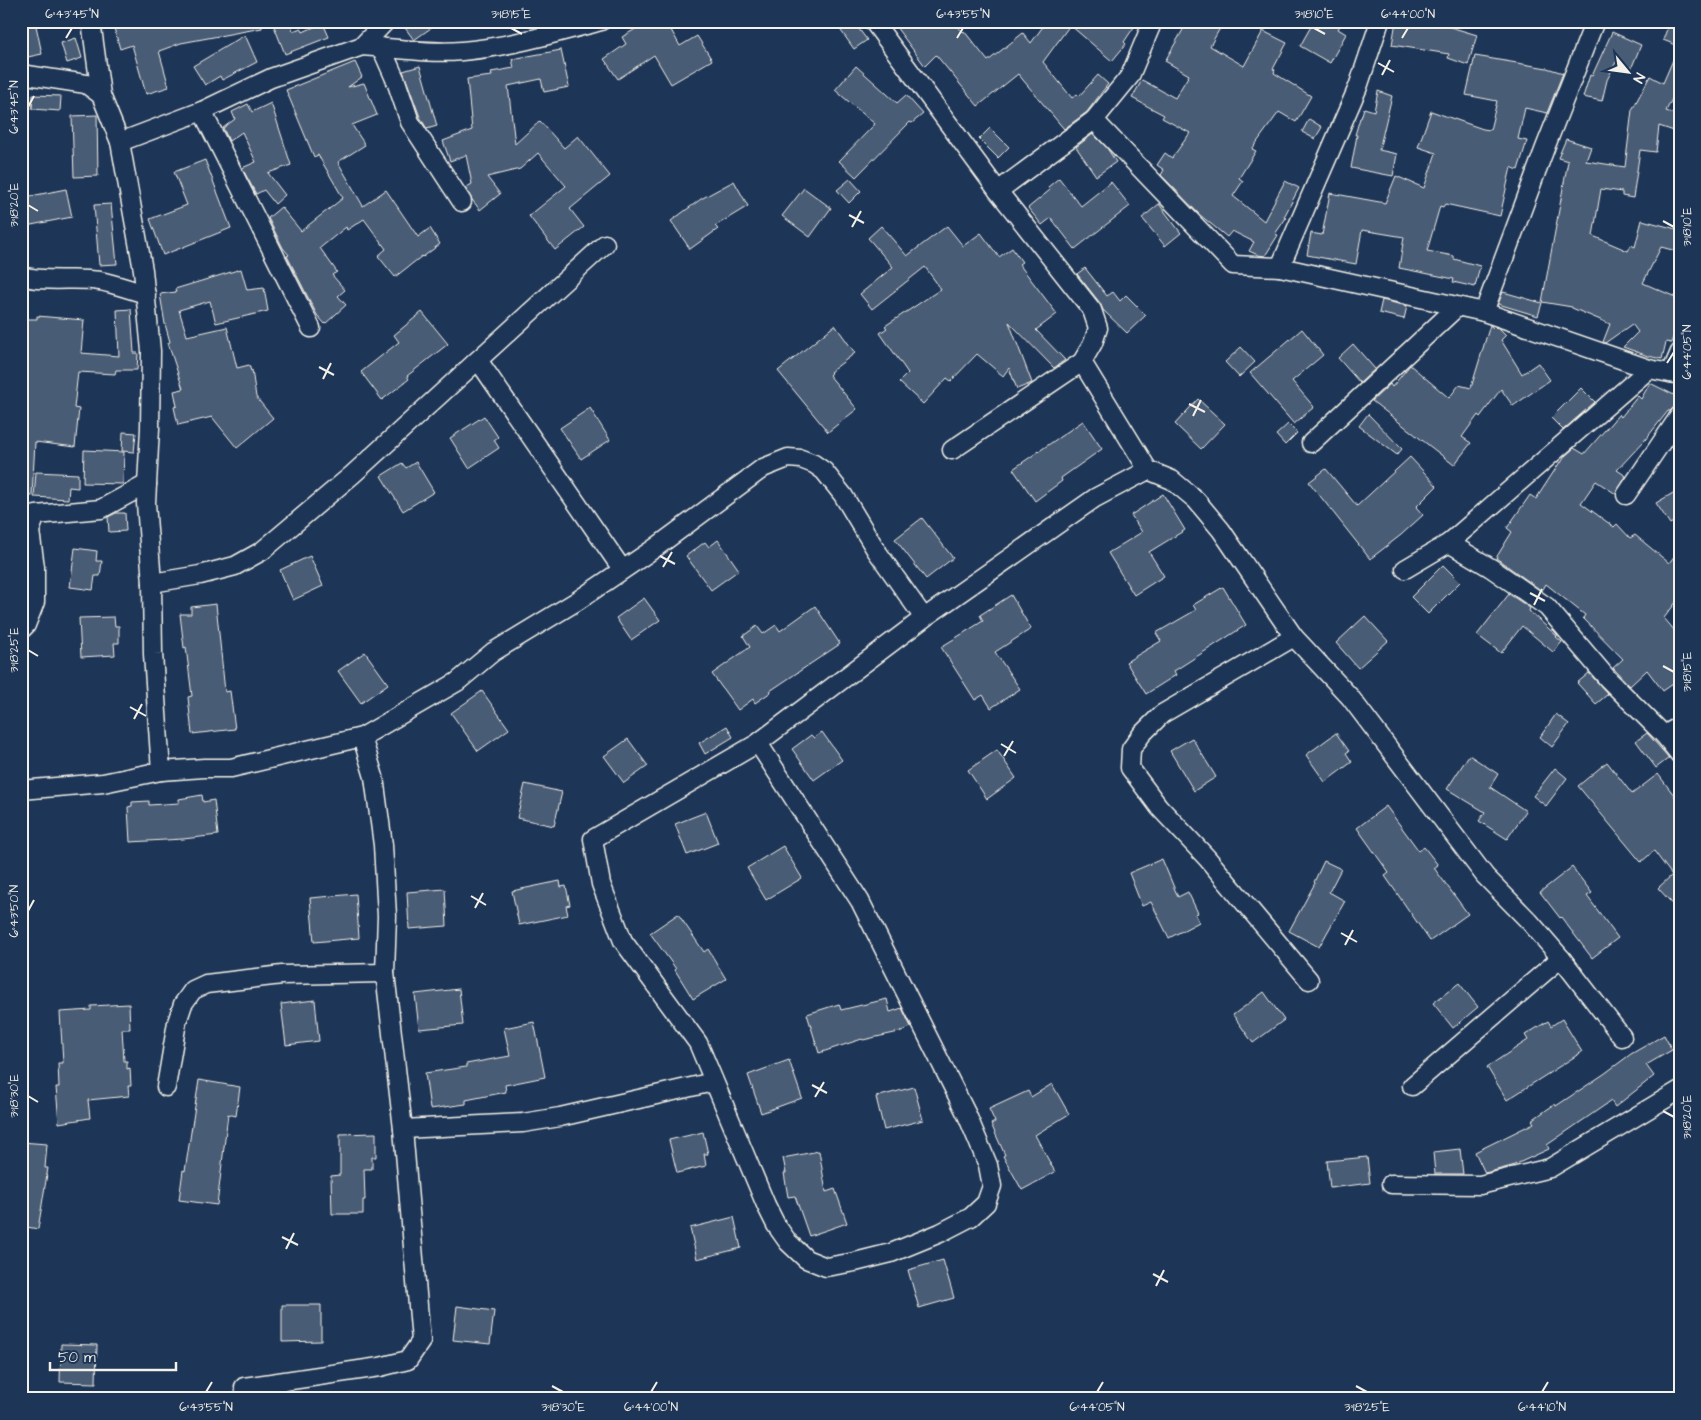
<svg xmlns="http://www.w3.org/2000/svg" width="1701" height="1420" viewBox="0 0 1701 1420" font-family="'Architects Daughter',sans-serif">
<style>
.building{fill:#485b74;stroke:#f4f1e8}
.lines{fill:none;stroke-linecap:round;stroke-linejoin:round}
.street-casing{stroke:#f4f1e8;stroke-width:21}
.street{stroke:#1d3557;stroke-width:18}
.ticks{fill:none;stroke:#f4f1e8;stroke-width:2}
.neatline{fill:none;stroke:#f4f1e8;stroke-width:2}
.ticks-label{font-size:12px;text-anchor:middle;fill:#f4f1e8}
</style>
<rect width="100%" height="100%" fill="#1d3557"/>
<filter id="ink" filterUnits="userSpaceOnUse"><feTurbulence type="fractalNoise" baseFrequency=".02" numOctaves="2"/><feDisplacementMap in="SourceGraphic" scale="10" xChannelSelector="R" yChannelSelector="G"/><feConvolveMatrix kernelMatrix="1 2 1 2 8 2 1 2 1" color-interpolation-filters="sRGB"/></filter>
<g filter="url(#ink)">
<g class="building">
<path d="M21,21H35L42,54L23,58L21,51Z"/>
<path d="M137,21H150L151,25L175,21H262V28L181,43L159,51L169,87L146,94L132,45L120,49L114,28Z"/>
<path d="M272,21H290L293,31L301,28L303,32L323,23L329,37L285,54Z"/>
<path d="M400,21H441L414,40Z"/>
<path d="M649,21H666L680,46L697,36L712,60L671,84L654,55L618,79L604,59L626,44L622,37Z"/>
<path d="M834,21H853L867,40L854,49Z"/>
<path d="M905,21H953L963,32L964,31L988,61L1023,33L1031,43L1047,21H1138L1124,42L1126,44L1112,61L1070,25L1043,62L1072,98L1077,94L1079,96L1098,75L1108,84L1087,112L1064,129L1018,74L978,106L936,55L925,66L896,27Z"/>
<path d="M1188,21H1224L1210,46L1244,66L1263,31L1287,43L1273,69L1275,70L1274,73L1311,96L1296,122L1279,112L1252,149L1256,151L1239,178L1243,181L1233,196L1264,221L1285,181L1299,188L1284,217L1286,218L1275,234L1278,235L1265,256L1258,255L1249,251L1254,242L1232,231L1227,237L1200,215L1161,175L1164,170L1157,165L1165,153L1172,158L1190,133L1162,118L1164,115L1132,98L1142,80L1175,98L1189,75L1165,61Z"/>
<path d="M1314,21H1343L1338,29L1346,34L1330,63L1300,46Z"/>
<path d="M1396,21H1447V26L1477,35L1468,65L1448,58L1449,54L1392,45Z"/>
<path d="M1670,21H1680V83L1666,111L1680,116V133L1659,126L1656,152L1640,150L1633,198L1622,196V192L1601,189L1593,236L1628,251L1631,245L1635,247L1642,220L1680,230V252L1661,247L1643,283L1680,299V319L1671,343L1666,342L1662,359L1648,356L1623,347L1638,332L1632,324L1605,343L1603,342L1610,324L1572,308V307L1542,302L1568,161L1558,158L1566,139L1591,147L1586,161L1625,167L1632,110L1650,76L1663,83L1679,46L1663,40Z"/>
<path d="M1612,32L1641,45L1631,69L1616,62L1607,80L1602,101L1583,97L1590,75L1592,76Z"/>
<path d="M245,35L257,62L222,80L220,76L205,85L193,66Z"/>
<path d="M76,38L82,58L67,63L61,43Z"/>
<path d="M561,50L569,87L544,92L541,79L508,86L515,144L540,121L564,148L578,136L610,176L570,209L584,227L555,250L529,216L566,186L538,153L520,169L487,177L500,194L480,210L473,201L465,188L472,184L466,155L450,161L443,141L472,130L467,79L492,76L491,72L514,68L512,59Z"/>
<path d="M1475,56L1547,68L1563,73L1547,113L1525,108L1518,139L1527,141L1518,170L1511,167L1500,216L1445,204L1443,207L1440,206L1427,251L1454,256V259L1480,266L1475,287L1453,282L1454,279L1399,268L1404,237L1362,230L1356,264L1307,255L1311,233L1322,235L1330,193L1385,203L1396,176L1424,188L1436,153L1418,147L1431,111L1483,129L1490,130L1497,101L1466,95Z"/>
<path d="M355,62L362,77L348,87L364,83L377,115L352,125L365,145L338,162L363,206L386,190L418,237L430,228L440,244L423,257L422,256L395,277L378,256L386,249L364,219L347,230L346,227L320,248L337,272L332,275L345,290L338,296L346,305L325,324L317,315L287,256L289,255L283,248L268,218L281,207L301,231L343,198L318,155L314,157L286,90Z"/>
<path d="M420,66L437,126L427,129L420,117L403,71Z"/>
<path d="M856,66L897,103L906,95L923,114L912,123L910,122L856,177L839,161L875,124L835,90Z"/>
<path d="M1378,91L1392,96L1379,150L1397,154L1393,176L1351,168L1357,135H1355L1360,118H1361L1364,108L1374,111Z"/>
<path d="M33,95L61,96L60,111L32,109Z"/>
<path d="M271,103L291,165L268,173L285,195L275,204L264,190L256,194L242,168L256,162L242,132L229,141L223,128L235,119L232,112L248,104L252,112Z"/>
<path d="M97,115L98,176L74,177L72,116Z"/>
<path d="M1309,119L1322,127L1315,139L1302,132Z"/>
<path d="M990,128L1009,147L998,158L979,139Z"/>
<path d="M1093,134L1107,148L1116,162L1096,176L1076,147Z"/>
<path d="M205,160L231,228L163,255L150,219L187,205L174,172Z"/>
<path d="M1059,178L1081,206L1111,182L1130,206L1075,249L1051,218L1042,225L1028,208L1050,190L1048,187Z"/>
<path d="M850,179L861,191L849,203L837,190Z"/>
<path d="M734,181L748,206L715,226L718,229L690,249L671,221L701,199Z"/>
<path d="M804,188L831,208L810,237L782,216Z"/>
<path d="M66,189L72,217L21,227V198Z"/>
<path d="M111,204L117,264L99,265L94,205Z"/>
<path d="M1159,204L1181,233L1165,246L1142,218Z"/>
<path d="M881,226L907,256L947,226L963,246L981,233L999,257L1012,248L1022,262L1019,264L1057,314L1036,330L1065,360L1054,368L1009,322L1032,383L1017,389L1009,368L1003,376L977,354L951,381L947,378L923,404L899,382L908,373L880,333L887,328L885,326L941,289L925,267L872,309L860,294L893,267L868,238Z"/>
<path d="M1085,268L1107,296L1113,292L1120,301L1126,295L1146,315L1127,333L1103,310L1100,303L1077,274Z"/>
<path d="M241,269L247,290L264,288L268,311L216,323L210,301L179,310L187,336L227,327L237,368L249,365L251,371L252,370L256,397L273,418L237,448L212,417L178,425L174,407L177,406L174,391L183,389L168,343L170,342L165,324L160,294L176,292L175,289Z"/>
<path d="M1503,292L1542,303L1538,316L1498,304Z"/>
<path d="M1382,300L1407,306L1404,319L1379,313Z"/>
<path d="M131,309L134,353H138L137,370H116L115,374L78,372L74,408L79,409L75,447L35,442L32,496H21V436L26,360H21L22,319H37V316L84,320L81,353L119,356L117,310Z"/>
<path d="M422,312L448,344L407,376L409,379L382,400L361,372L399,342L394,335Z"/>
<path d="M835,325L855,353L830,372L831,373L829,375L857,409L828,432L778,371Z"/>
<path d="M1490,325L1494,329L1496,327L1500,329L1506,335L1501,340L1522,374L1538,363L1550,380L1513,406L1501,389L1480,417L1478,415L1462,437L1471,443L1454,465L1372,401L1390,384L1392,387L1410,365L1449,398L1459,385L1471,388Z"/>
<path d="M1302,329L1323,355L1292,381L1314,407L1294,424L1250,373Z"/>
<path d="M1353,344L1375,369L1360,383L1338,358Z"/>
<path d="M1241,347L1255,362L1239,377L1225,362Z"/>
<path d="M1650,383L1680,398V405L1675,406L1670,411H1668L1645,440L1617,470L1626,476L1616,494L1596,481L1581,503L1614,527L1617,524L1630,538L1635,535L1669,563L1680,549V597L1664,618L1680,637V679L1663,691L1647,670L1630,686L1613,668L1623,659L1583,618L1585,615L1546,584L1542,591L1496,558L1512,532L1507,528L1530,495L1536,499L1560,462L1561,463L1565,456L1574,448L1584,454L1619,414L1621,417L1638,396L1641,399Z"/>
<path d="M1581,388L1595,402L1563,430L1551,418Z"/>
<path d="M1198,399L1225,424L1201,449L1175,424Z"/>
<path d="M590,408L610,440L581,459L560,428Z"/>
<path d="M1368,414L1402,449L1397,455L1359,426Z"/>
<path d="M484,416L498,437L494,440L499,448L469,468L450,438Z"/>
<path d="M1083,421L1102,449L1061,478L1062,481L1035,501L1013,469Z"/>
<path d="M1288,424L1297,433L1285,445L1276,435Z"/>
<path d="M123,432L136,433L134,452L122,451Z"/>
<path d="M84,450L124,452L123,484L83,483Z"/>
<path d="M1410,457L1437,486L1416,507L1423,515L1401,535L1370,559L1309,482L1326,469L1357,506Z"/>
<path d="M416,462L434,492L403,511L381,476L402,463L406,468Z"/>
<path d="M36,472L78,474V488L69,487L68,499L34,497Z"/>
<path d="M1680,489V518L1670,524L1656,503Z"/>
<path d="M1163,494L1185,530L1149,552L1164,576L1134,595L1108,553L1142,532L1131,515Z"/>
<path d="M116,513H125L126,531L109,532L108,517Z"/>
<path d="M922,518L953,558L926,579L895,539Z"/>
<path d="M718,540L739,570L711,590L686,556L705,542L709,547Z"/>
<path d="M75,548L97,551L96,561H102L100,576H95L93,590L70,587Z"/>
<path d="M310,556L323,586L293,600L280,570Z"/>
<path d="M1443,565L1460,582L1428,614L1411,597Z"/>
<path d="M1223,587L1246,625L1174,671L1176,675L1146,694L1126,662L1161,641L1156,633L1196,610L1193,605Z"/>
<path d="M1509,594L1530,608L1529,611L1557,636L1556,637L1562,642L1553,652L1522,626L1501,653L1477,635Z"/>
<path d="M1011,595L1031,629L995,652L1020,689L991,708L983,695L975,700L941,647L983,621L980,615Z"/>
<path d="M644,598L660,620L631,640L616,618Z"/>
<path d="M216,604L225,692L230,691L235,729L192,734L188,697L192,696L186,647L184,648L180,614H191V607Z"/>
<path d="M815,606L840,644L770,691L771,692L755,703L753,699L738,710L712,674L750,647L743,636L757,626L763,634L776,625L780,631Z"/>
<path d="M1365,616L1388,641L1358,668L1336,643Z"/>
<path d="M114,617L115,626H119V643H114L115,655L81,657L79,618Z"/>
<path d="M365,652L388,684L361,703L338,671Z"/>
<path d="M1589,673L1608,694L1596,704L1577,683Z"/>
<path d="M482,691L509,729L478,751L451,713Z"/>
<path d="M1556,714L1569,724L1552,747L1540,737Z"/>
<path d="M727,726L733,737L705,754L699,743Z"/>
<path d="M822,732L842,760L814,780L792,749L811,735L814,738Z"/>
<path d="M1336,733L1349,751L1346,753L1352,762L1325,782L1306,755Z"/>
<path d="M1647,733L1669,758L1656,768L1636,741Z"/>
<path d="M1192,738L1216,777L1194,791L1170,751Z"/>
<path d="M628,739L648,766L624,783L604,756Z"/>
<path d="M997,750L1016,778L987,799L968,770Z"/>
<path d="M1469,755L1498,774L1490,787L1526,811L1507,839L1479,821L1485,812L1447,789Z"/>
<path d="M1607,762L1632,794L1658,774L1680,803V912L1658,888L1672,875L1654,851L1641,862L1578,786Z"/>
<path d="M1555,768L1567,778L1546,806L1533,796Z"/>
<path d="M525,784L562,792L554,826L517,818Z"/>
<path d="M202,795L203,802L214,800L218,835L183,839L130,842L128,807L132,806V802L149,801V805L179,803V799Z"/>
<path d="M1386,806L1419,851L1424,847L1438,865L1434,868L1468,914L1430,941L1385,876L1389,873L1357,828Z"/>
<path d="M706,812L718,843L687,855L675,824Z"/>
<path d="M783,846L802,878L766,900L747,868Z"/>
<path d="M1162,859L1178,897L1188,892L1198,913L1195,914L1199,922L1169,938L1151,902L1142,906L1129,873Z"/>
<path d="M1324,861L1341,869L1329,892L1345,901L1319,947L1289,931L1315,883L1314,882Z"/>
<path d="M1572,867L1592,893L1587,896L1618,938L1592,958L1561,917L1560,918L1540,892Z"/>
<path d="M560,881L561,887L566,886L570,905L566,906L568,915L519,925L512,891Z"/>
<path d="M445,889L447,926L409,929L407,892Z"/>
<path d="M356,894L359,938L314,942L310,898Z"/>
<path d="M678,914L704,952L708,949L726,979L693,999L675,970L676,969L650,933Z"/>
<path d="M1459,983L1478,1007L1453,1028L1433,1003Z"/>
<path d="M459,989L463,1025L419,1029L415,994Z"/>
<path d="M1264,992L1284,1020L1253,1043L1233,1015Z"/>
<path d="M887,999L890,1012L902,1008L911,1027L899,1032L863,1040L862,1039L819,1053L807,1014L839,1004L841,1010Z"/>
<path d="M315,1000L319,1041L286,1045L281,1004Z"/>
<path d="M129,1004L130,1029H122L124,1061H127V1069L130,1068L131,1086H128L129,1096L88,1100L90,1118L59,1123L56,1087H59L58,1063H63L60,1012L91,1010V1006Z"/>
<path d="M1562,1019L1582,1052L1507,1100L1487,1067L1528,1040L1525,1035L1548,1021L1551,1026Z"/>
<path d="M534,1022L545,1077L505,1085L506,1092L466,1100V1104L430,1109L425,1073L466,1067V1064L510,1056L504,1028Z"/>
<path d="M1664,1035L1672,1050L1646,1065L1654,1076L1615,1107L1611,1101L1547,1145L1549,1149L1512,1166L1485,1173L1475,1152L1534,1123L1532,1120L1555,1104L1556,1106L1604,1074L1631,1054Z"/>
<path d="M789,1060L802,1098L761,1113L748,1075Z"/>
<path d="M199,1080L240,1087L236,1116L228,1114L217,1205L179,1200L183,1170L185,1171Z"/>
<path d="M1052,1084L1069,1114L1035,1135L1055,1172L1022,1190L1003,1156L1005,1155L991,1124L995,1122L989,1109L1028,1091L1031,1097Z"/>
<path d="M914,1087L923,1120L884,1130L876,1097Z"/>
<path d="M703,1132L708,1154H704L706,1166L677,1173L669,1140Z"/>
<path d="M376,1133V1157H372V1169H364L365,1200H363V1214H332L331,1176L340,1175V1134Z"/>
<path d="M21,1142L47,1144L45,1168H48L38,1229L21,1226V1191H23L28,1163H21Z"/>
<path d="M1460,1149L1463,1174H1435L1433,1152Z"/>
<path d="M819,1151L826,1192L835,1189L847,1223L809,1236L795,1196L788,1197L784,1173H786L783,1158Z"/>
<path d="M1367,1157L1370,1183L1330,1188L1327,1161Z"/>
<path d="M734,1217L741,1248L697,1259L690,1228Z"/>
<path d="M943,1260L954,1298L919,1308L908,1270Z"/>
<path d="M282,1305H321V1341L282,1342Z"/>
<path d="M457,1306L494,1311L490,1344L453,1340Z"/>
<path d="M61,1344L97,1345L96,1383L60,1382Z"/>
</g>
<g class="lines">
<g class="street-casing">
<g id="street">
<path d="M91,21L101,95L120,142L143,270L151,351L150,428L146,503L152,583L153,654L161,771"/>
<path d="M873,21L998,191L1092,310L1098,328L1093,343L1082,362L952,450"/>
<path d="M362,46C395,48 429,54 462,51C509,47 556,33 601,21"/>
<path d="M381,47L396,81L410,122L462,202"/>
<path d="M21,74L86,84L101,95"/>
<path d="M202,111L311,328"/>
<path d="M1094,120L1233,265L1280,267L1484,312L1649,369L1680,375"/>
<path d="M120,142L202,111L271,78L362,46L386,21"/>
<path d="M998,191L1094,120L1130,76L1153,21"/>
<path d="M1280,267L1358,87L1380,21"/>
<path d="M21,276C47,283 74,277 100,281C115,284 131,290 146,294"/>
<path d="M1484,312L1545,148L1595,21"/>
<path d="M478,360L622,569"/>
<path d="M1082,362L1148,470"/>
<path d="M1671,373L1680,352"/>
<path d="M1311,443L1457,307"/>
<path d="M1626,495L1680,415"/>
<path d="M1449,543L1491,568L1547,607L1608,679L1664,735L1680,755"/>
<path d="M1405,569L1449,543L1649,369"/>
<path d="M152,583L200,575L235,566L262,551L352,475L605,244"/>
<path d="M21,630L26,625L35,602V567L30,531L36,515L101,509L147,484"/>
<path d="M1294,637L1162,714L1142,734L1131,749L1130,768L1159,807L1207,858L1309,980"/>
<path d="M1664,735L1680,726"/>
<path d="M758,743L860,901L967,1115L988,1165L992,1186L986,1203L971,1217L940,1233L891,1253L855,1262L826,1267L806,1259L788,1242L776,1225L766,1205L698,1043L623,941L601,884L593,839L758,743L924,618L1095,498L1148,470L1172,480L1196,500L1221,530L1294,637L1350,697L1485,876L1530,922L1561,958L1622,1037"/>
<path d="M21,790L103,783L161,771L204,768H231L362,737L457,682L493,652L577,601L655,548L763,468L788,458L801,459L814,464L824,471L843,495L876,550L924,618"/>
<path d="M1412,1086L1561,958"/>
<path d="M166,1087L177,1022L183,1004L193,990L206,984L282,975L385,973"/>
<path d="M403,1129L523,1123L560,1117L713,1082"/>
<path d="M1391,1184L1480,1185L1550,1168L1680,1090"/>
<path d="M244,1387L380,1367L408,1360L421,1341L403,1129L385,973L387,916L383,845L374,777L362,737"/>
</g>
</g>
<use href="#street" class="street"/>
</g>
</g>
<path class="ticks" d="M511,28L522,34M1314,28L1325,34M66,38L72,28M957,38L963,28M1402,38L1408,28M1378,63L1394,72M1382,75L1390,60M28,107L34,96M28,205L38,211M849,215L864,223M1663,221L1674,227M852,227L861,211M1667,363L1674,352M319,367L334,375M323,379L331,363M1189,404L1205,412M1193,416L1201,400M660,556L675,564M663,567L672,552M1530,593L1545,601M1534,605L1542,589M28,650L38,656M1663,666L1674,672M130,707L146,716M134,719L142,704M1001,744L1016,753M1004,756L1013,741M471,896L486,905M475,908L483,893M28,911L34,900M1341,933L1357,942M1345,945L1353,930M812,1085L827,1093M28,1096L38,1102M815,1097L824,1082M1663,1111L1674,1117M282,1237L298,1245M286,1249L294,1233M1153,1274L1168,1282M1156,1286L1164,1270M552,1386L563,1392M1356,1386L1367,1392M206,1392L212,1382M651,1392L657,1382M1097,1392L1103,1382M1542,1392L1548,1382"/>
<rect width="1701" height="1420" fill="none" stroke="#1d3557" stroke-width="55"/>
<g transform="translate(1628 72) rotate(119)" stroke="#1d3557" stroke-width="4" paint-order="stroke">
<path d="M0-4L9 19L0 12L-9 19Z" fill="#f4f1e8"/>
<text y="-8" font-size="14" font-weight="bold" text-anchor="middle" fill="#f4f1e8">N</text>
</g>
<path d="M50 1362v8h126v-8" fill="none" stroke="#f4f1e8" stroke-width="2.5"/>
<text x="58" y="1362" font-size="15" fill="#f4f1e8" stroke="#1d3557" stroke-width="4" paint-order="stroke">50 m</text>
<rect x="28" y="28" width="1646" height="1364" class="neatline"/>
<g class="ticks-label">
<text x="72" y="18">6°43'45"N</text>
<text x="511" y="18">3°18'15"E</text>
<text x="963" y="18">6°43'55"N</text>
<text x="1314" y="18">3°18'10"E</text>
<text x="1408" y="18">6°44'00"N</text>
<text transform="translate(14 107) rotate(-90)" y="4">6°43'45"N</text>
<text transform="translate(14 205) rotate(-90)" y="4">3°18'20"E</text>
<text transform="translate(1687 227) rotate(-90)" y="4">3°18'10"E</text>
<text transform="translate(1687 352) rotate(-90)" y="4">6°44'05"N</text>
<text transform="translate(14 650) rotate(-90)" y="4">3°18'25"E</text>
<text transform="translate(1687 672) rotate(-90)" y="4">3°18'15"E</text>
<text transform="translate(14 911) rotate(-90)" y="4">6°43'50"N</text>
<text transform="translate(14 1096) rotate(-90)" y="4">3°18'30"E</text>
<text transform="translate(1687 1117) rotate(-90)" y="4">3°18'20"E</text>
<text x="206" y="1411">6°43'55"N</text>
<text x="563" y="1411">3°18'30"E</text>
<text x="651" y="1411">6°44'00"N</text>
<text x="1097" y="1411">6°44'05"N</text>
<text x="1367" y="1411">3°18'25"E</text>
<text x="1542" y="1411">6°44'10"N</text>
</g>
</svg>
